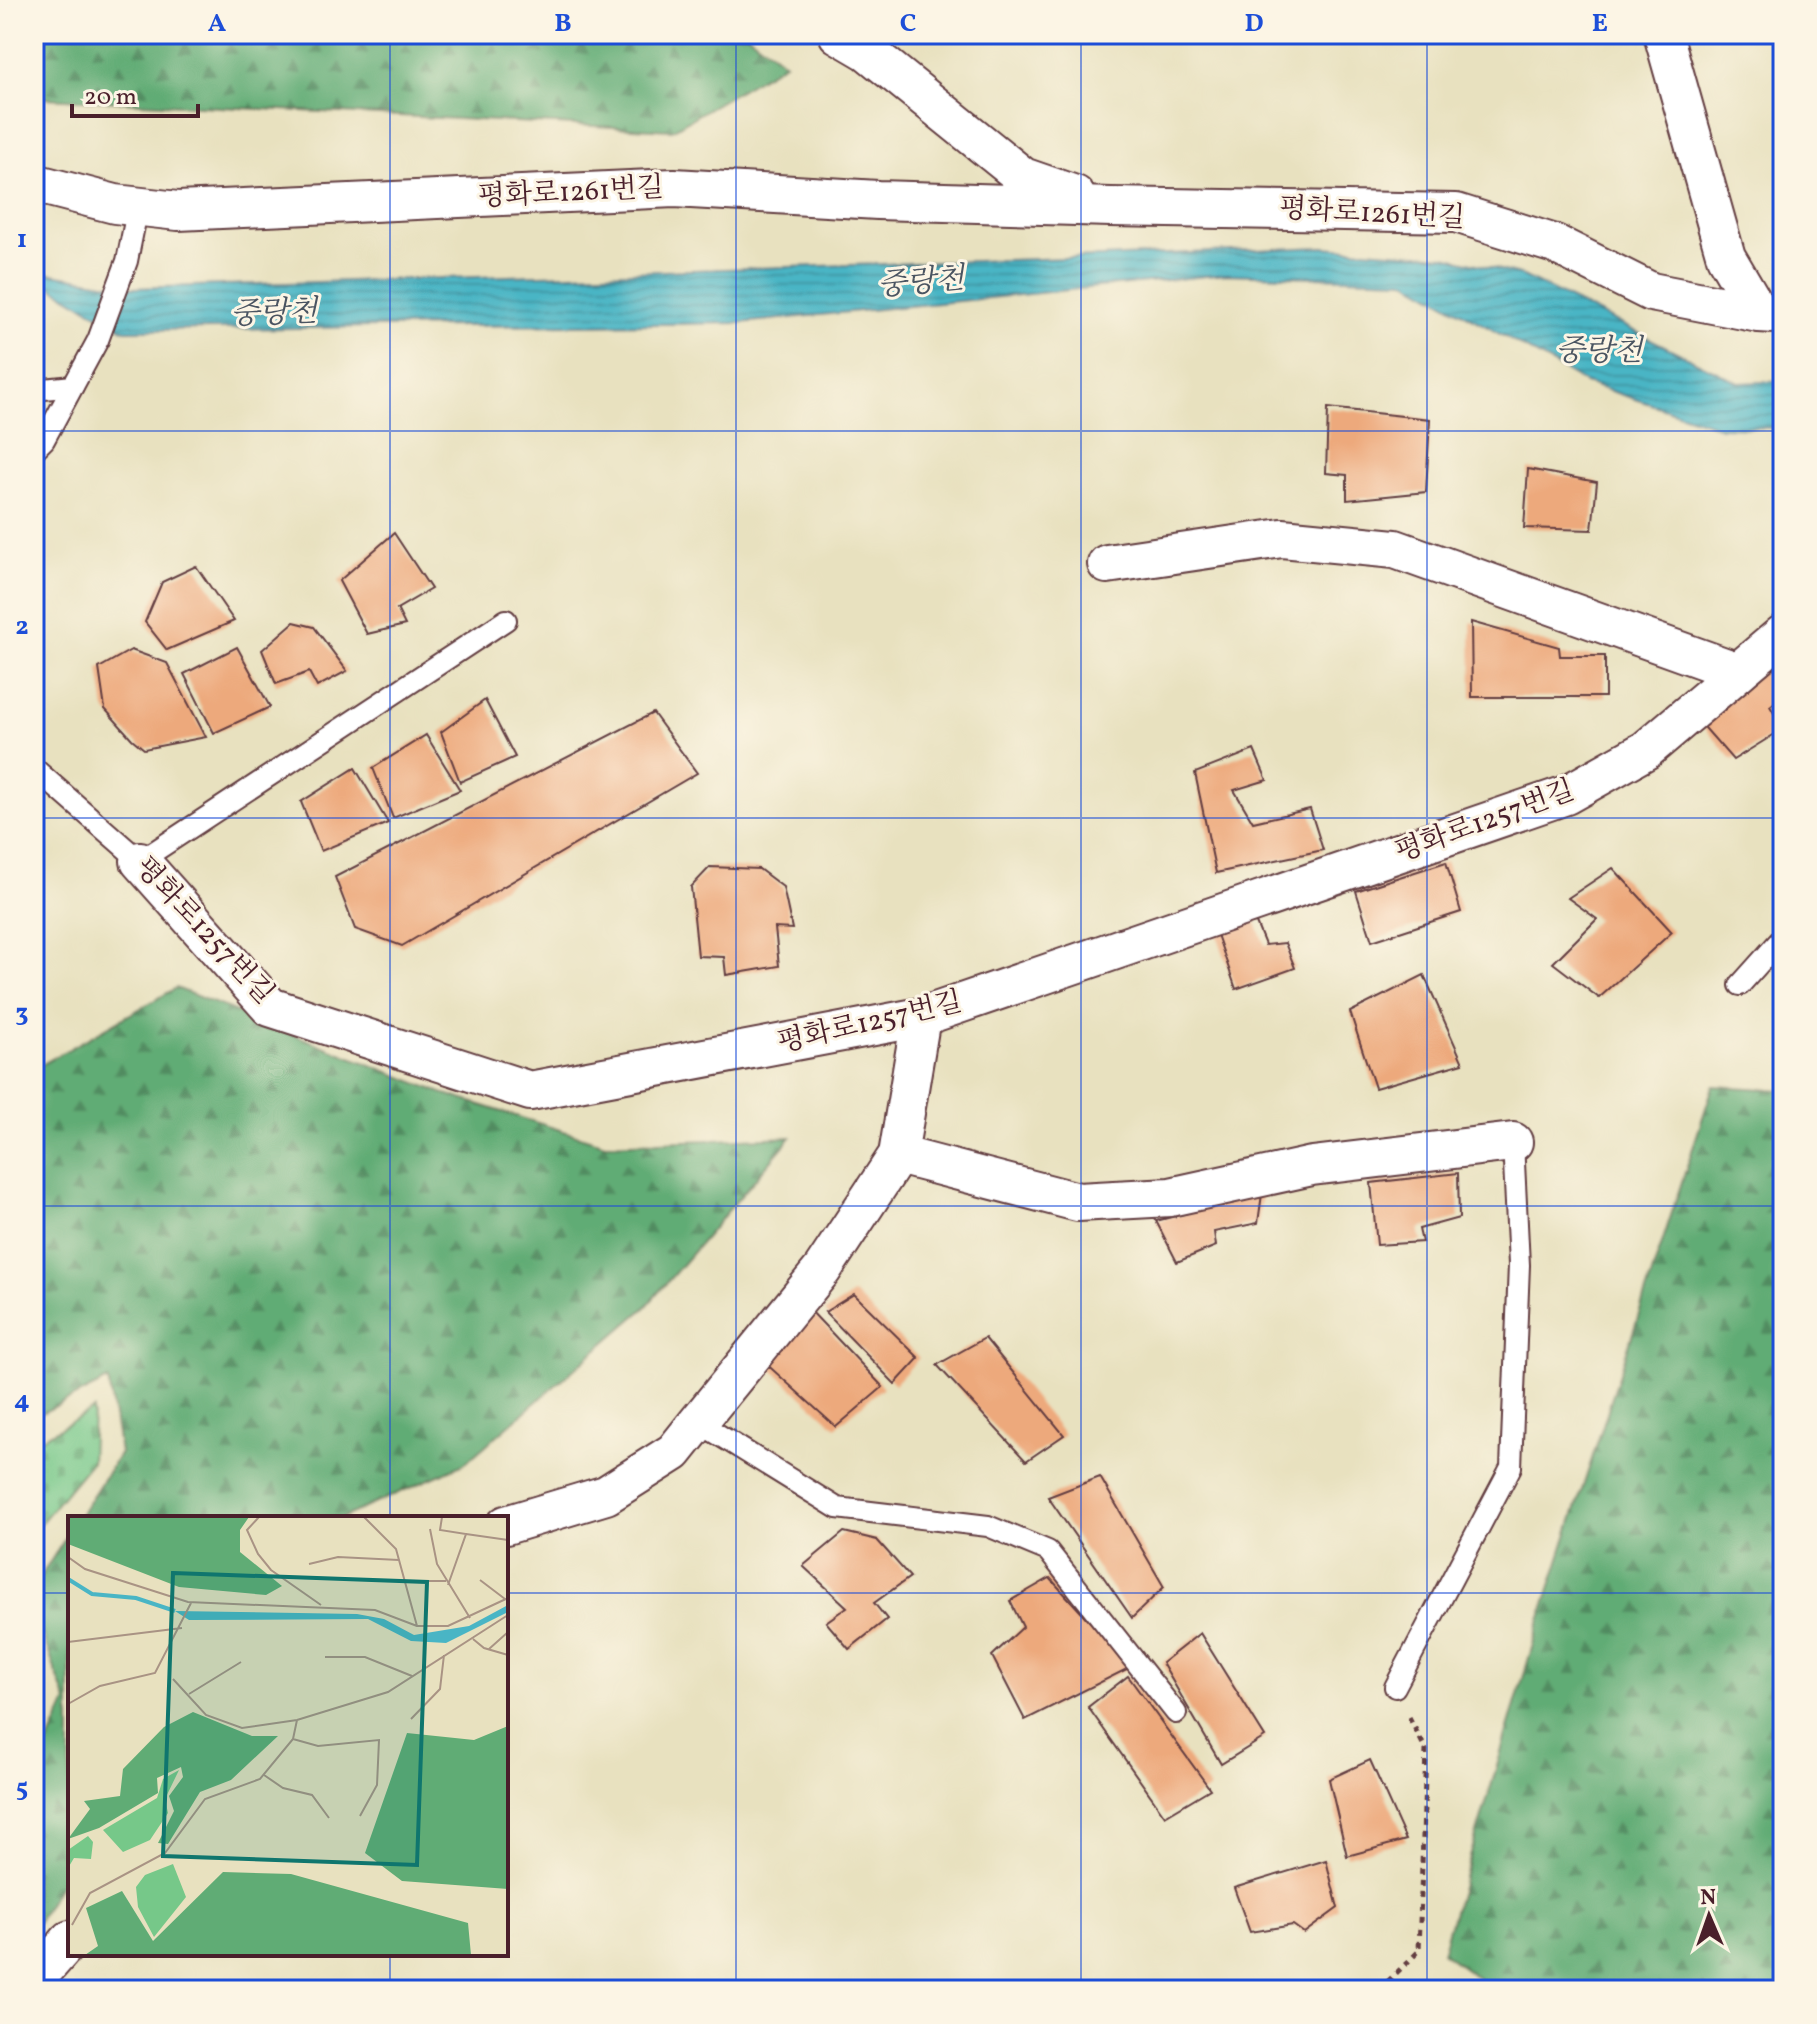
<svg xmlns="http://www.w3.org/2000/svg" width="1817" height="2024" viewBox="0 0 1817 2024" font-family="Vollkorn,'Noto Serif KR',serif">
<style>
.forest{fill:url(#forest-firs);stroke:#556650;stroke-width:2}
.cemetery{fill:url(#cemetery-stones);stroke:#60745a;stroke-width:2}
.water{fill:url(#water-rules);stroke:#4a6a78;stroke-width:2}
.building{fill:#eda97b}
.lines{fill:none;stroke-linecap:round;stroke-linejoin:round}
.service-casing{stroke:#623c41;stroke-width:24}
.minor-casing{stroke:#623c41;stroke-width:42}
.path{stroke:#623c41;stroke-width:5;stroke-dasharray:6 6;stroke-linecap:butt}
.service{stroke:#fff;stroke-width:20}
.minor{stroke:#fff;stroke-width:38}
.grid{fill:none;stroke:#1d4ed8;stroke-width:2;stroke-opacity:0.55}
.labels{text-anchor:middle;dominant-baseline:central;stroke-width:6;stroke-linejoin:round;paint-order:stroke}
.street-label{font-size:28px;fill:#4a1f2b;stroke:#fcf5e5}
.water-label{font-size:30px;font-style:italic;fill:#4a5461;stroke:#fcf5e5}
.inset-river{fill:none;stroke:#49b5c5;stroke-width:4}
.inset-road{fill:none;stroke:#a99384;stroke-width:2}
.view{fill:#0f766e;fill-opacity:0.15;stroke:#0f766e;stroke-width:4}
.inset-edge{fill:none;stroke:#4a1f2b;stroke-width:4}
.neatline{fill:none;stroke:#1d4ed8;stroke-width:3}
.grid-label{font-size:26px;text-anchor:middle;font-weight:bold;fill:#1d4ed8}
</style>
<defs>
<pattern id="forest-firs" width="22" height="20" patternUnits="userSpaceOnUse" patternTransform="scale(2)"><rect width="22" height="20" fill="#60ac75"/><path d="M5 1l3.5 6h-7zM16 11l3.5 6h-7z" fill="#518b60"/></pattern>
<pattern id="cemetery-stones" width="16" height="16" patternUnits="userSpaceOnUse" patternTransform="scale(2)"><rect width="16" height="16" fill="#76c889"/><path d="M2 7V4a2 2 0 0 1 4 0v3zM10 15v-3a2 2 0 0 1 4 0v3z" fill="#68ab76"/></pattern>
<pattern id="water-rules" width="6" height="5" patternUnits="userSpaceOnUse" patternTransform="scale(2)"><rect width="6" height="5" fill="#49b5c5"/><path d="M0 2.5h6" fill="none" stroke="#3f93a0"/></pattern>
</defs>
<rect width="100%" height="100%" fill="#fcf5e5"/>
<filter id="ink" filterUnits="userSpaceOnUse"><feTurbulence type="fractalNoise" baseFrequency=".0125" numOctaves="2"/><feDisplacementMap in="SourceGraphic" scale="16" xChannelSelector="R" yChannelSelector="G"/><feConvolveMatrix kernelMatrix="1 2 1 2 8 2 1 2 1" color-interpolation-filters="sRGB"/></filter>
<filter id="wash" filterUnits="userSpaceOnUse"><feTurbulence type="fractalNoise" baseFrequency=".006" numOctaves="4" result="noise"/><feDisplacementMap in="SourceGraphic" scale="32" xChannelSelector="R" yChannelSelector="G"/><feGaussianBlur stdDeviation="1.8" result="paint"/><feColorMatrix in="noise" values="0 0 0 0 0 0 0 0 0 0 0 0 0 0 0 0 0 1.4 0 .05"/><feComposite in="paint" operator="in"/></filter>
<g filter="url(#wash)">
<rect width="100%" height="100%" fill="#e8e1bf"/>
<g class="forest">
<path d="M34,34H747L785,63L672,130L44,98L34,94Z"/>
<path d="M176,988L442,1093L605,1144L791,1137L645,1308L464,1464L342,1518H78L120,1453L108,1380L34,1417V1069Z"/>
<path d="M1713,1086L1783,1090V1990H1495L1442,1952L1544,1607Z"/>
<path d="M70,1531V1866L34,1928V1774L67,1702L34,1612V1587Z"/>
</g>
<path class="cemetery" d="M93,1410L91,1462L34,1531V1442Z"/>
<path class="water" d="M1323,247L1445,256L1523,276L1739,383L1783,381V428L1721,427L1586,383L1405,280L1226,274L740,323L125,330L34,277V271L133,288L1100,257Z"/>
<g id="blocks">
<g class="building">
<path d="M1328,408L1430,419L1426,492L1347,500V475L1326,473Z"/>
<path d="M1528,469L1597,482L1592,530L1524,528Z"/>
<path d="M394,533L431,589L397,609L405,625L367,634L339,581Z"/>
<path d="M196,566L234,621L167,650L145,622L162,582Z"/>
<path d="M294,622L314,627L347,671L317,687L309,672L276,684L262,650Z"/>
<path d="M1471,622L1559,647L1560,656H1605V697H1472Z"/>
<path d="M1783,646V696L1770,706L1783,729L1733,760L1699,721Z"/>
<path d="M237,647L270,707L214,733L184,674Z"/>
<path d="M131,650L167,663L206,737L144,749L132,739L105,709L99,668Z"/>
<path d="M485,700L515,757L460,782L441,732Z"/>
<path d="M653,713L697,773L402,946L355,929L335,877Z"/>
<path d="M426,735L460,790L393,818L373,768Z"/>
<path d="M1254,750L1267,780L1234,790L1253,822L1310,809L1323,850L1216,873L1195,773Z"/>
<path d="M355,768L388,823L321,851L301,802Z"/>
<path d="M1446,862L1461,912L1372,941L1356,891Z"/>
<path d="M710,867L759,869L783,887L792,929L775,928L779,966L726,975L724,957L698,956L691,887Z"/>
<path d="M1613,868L1672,932L1599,998L1553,963L1597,919L1568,898Z"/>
<path d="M1256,923L1265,945L1285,943L1295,968L1236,989L1214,926Z"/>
<path d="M1424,975L1463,1063L1375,1088L1350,1012Z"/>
<path d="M1458,1173L1459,1218L1419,1229L1422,1242L1377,1245L1371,1183Z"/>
<path d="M1262,1194L1258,1223L1214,1232L1216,1246L1177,1262L1156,1221Z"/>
<path d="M854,1294L919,1358L895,1384L825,1312Z"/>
<path d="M808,1308L883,1387L836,1427L763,1361Z"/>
<path d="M985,1338L1064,1435L1026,1461L937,1365Z"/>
<path d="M1100,1477L1164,1587L1132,1618L1048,1497Z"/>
<path d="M844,1532L877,1540L910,1577L874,1603L887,1619L849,1649L826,1622L847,1607L803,1566Z"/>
<path d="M1050,1578L1131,1667L1025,1720L992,1656L1023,1627L1010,1601Z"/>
<path d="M1200,1633L1265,1737L1221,1764L1162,1663Z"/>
<path d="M1128,1676L1210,1789L1165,1816L1088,1707Z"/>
<path d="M1370,1760L1406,1840L1347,1856L1329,1779Z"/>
<path d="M1326,1860L1338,1908L1304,1933L1293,1925L1250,1932L1234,1888Z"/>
</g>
</g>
</g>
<g filter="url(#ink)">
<use href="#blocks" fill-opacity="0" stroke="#623c41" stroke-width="2"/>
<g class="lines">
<g class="service-casing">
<g id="service">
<path d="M34,390L73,386"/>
<path d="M34,450L44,440L98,340L127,261L138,206"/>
<path d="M34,768L140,861L506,620"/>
<path d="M1740,985L1783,937"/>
<path d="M698,1422L837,1508L988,1526L1048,1551L1176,1713"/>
<path d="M1395,1687L1511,1467L1519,1265L1513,1142"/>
</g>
</g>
<g class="minor-casing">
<g id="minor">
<path d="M838,34L867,51L1023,177L1075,195"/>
<path d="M1663,34L1726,257L1759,313L1776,314"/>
<path d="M34,183L115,204L178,211L674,188L878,200L1111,207L1456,213L1555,244L1651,292L1759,313"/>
<path d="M1107,564L1282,538L1395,549L1738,672"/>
<path d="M140,861L270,1007L530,1091L921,1017L1566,795L1646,750L1783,634"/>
<path d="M898,1155L1078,1202L1170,1197L1312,1166L1513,1142"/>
<path d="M506,1525L606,1495L674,1452L698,1422L822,1270L898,1155L921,1017"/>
<path d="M34,1981L70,1940"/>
</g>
</g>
<path class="path" d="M1379,1990L1419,1951L1426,1750L1407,1713"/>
<use href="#service" class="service"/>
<use href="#minor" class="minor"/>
</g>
</g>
<path class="grid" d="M390,34V1518M736,34V1990M1081,34V1990M1427,34V1990M34,431H1783M34,818H1783M34,1206H1783M34,1593H70M506,1593H1783M390,1954V1990"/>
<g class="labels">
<g class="street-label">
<text transform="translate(571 193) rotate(-3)">평화로1261번길</text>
<text transform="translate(1372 214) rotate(3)">평화로1261번길</text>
<text transform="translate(1485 822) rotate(-20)">평화로1257번길</text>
<text transform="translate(204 931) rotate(47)">평화로1257번길</text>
<text transform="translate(870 1023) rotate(-13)">평화로1257번길</text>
</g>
<g class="water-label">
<text transform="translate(921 283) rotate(-5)">중랑천</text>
<text transform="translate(274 314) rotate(-2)">중랑천</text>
<text x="1599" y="352">중랑천</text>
</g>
</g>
<g transform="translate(68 1516)">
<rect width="440" height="440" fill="#e8e1bf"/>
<path d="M0,1H181L172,14V36L214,70L198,79L111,71L0,28ZM125,196L184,220H210L163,264L132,276L100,328L90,327L106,295L101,280L115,261L113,251L89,262L90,277L31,312L0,323L22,293L16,285L52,280L55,253L96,211ZM440,210V373L334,365L297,337L339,217L406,224ZM155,356L223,358L400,407L403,439H17L30,430L18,392L54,375L85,425Z" fill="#60ac75"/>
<path d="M111,254L97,283L100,297L82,324L55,336L35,314L89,282L95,263ZM20,320L25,326L23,343L6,342L0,352V334ZM105,348L118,381L86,421L70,391L68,371L77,359Z" fill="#76c889"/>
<path d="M440,89V96L378,127L343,125L300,103L121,104L107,95L289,98L316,103L346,119L401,110Z" fill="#49b5c5"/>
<path class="inset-river" d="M0,63L24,78L68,82L107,95"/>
<path class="inset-road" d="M191,1L179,14L190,38L203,54L253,89M296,1L328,33L349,110H380L440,82M374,1L372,14L398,18L380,69M362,13L369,48L402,102M398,18L440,24M0,41L17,53L120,86L307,94L349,110M241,48L270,41L331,44M412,64L437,83M336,65H378M405,123L416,132L440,139M0,126L114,112M421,133L440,116M257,141H297L344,160M105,163L138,199L174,212L229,204L320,176L440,99M121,178L173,146M0,188L32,170L87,157L123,87M343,203L372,173L376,139M225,223L250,230L311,224L309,269L292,300M196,259L215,272L244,279L261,302M4,409L22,377L97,337L137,283L192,263L225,223L229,204"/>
<path class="view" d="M105,57L359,66L349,349L95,340Z"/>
<rect width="440" height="440" class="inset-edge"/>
</g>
<rect width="1817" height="2024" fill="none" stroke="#fcf5e5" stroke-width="88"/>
<g transform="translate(1709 1916) rotate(358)" stroke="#fcf5e5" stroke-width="6" paint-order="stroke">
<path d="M0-6L14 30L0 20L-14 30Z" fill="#4a1f2b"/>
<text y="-12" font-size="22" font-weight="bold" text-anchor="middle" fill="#4a1f2b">N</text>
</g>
<path d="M72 104v12h126v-12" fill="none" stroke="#4a1f2b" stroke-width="4"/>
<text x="84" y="104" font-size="24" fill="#4a1f2b" stroke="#fcf5e5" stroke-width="6" paint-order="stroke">20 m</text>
<rect x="44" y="44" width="1729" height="1936" class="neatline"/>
<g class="grid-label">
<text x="217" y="31">A</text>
<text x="563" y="31">B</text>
<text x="908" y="31">C</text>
<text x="1254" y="31">D</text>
<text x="1600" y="31">E</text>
<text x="22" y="247">1</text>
<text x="22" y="634">2</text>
<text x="22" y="1021">3</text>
<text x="22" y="1408">4</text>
<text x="22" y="1796">5</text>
</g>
</svg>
